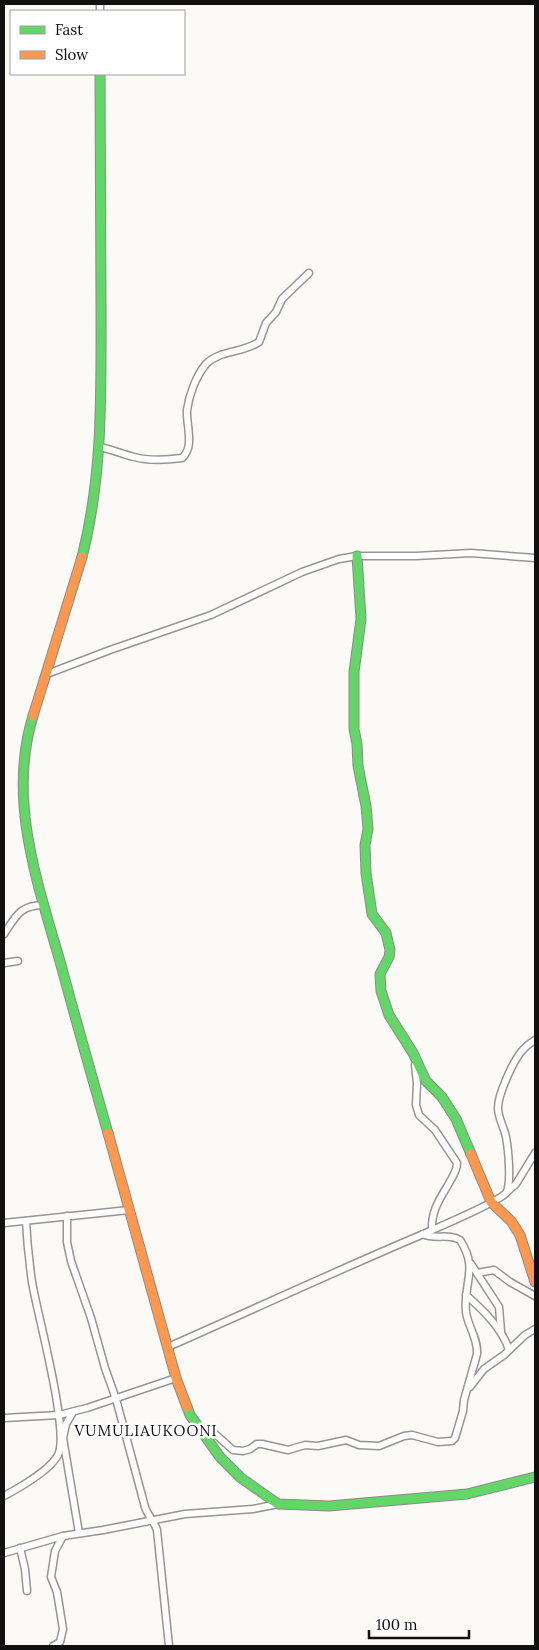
<svg xmlns="http://www.w3.org/2000/svg" width="539" height="1650" viewBox="0 0 539 1650" font-family="Lora,serif">
<style>
.lines{fill:none;stroke-linecap:round;stroke-linejoin:round}
.street-casing{stroke:#969594;stroke-width:9}
.fast-casing{stroke:#8d8c8b;stroke-width:11}
.slow-casing{stroke:#8d8c8b;stroke-width:11}
.street{stroke:#fffefe;stroke-width:6}
.fast{stroke:#63d668;stroke-width:9}
.slow{stroke:#ff974d;stroke-width:9}
.labels{text-anchor:middle;dominant-baseline:central;stroke-width:5;stroke-linejoin:round;paint-order:stroke}
.quarter-label{font-size:15px;letter-spacing:1px;fill:#101010;stroke:#fff}
</style>
<rect width="100%" height="100%" fill="#fcfaf7"/>
<g class="lines">
<g class="street-casing">
<g id="street">
<path d="M100,4V11"/>
<path d="M99,447C111,449 122,454 134,457C149,461 167,460 182,458C195,447 186,425 187,410C189,395 196,376 206,364C220,350 243,353 259,342L266,323L276,312L282,299L309,273"/>
<path d="M47,674L110,650L211,615L302,572L339,559L357,556H416L471,553L535,558"/>
<path d="M4,934C16,916 20,905 44,905"/>
<path d="M4,963L18,961"/>
<path d="M415,1065L417,1083L416,1105L419,1115L435,1130L457,1163C457,1172 452,1177 448,1185C439,1200 431,1212 432,1230"/>
<path d="M507,1192L516,1184L535,1153"/>
<path d="M67,1216V1242L71,1261L91,1318L105,1368L116,1399L145,1507C148,1516 154,1521 157,1530L169,1646"/>
<path d="M4,1223L129,1210"/>
<path d="M471,1264L499,1307L501,1331"/>
<path d="M477,1273L494,1270L510,1282L535,1296"/>
<path d="M466,1295C483,1310 502,1328 509,1350"/>
<path d="M168,1347C252,1310 336,1271 421,1235C436,1228 497,1203 506,1193C512,1184 508,1148 506,1137C504,1127 498,1118 498,1108C498,1094 513,1062 521,1052C525,1047 530,1043 535,1040"/>
<path d="M470,1387L484,1369L504,1355L525,1335L535,1329"/>
<path d="M73,1412L66,1424L63,1438L79,1533"/>
<path d="M4,1418L59,1415L87,1408L176,1378"/>
<path d="M200,1431L214,1433L233,1450L243,1451L250,1449L257,1444H262L288,1450L305,1445L318,1446L346,1440L359,1445L379,1446L404,1436L412,1435L438,1442L452,1441L455,1438L463,1411L464,1400L477,1354C478,1338 468,1327 466,1312C463,1283 479,1269 460,1240C449,1233 434,1240 423,1234"/>
<path d="M4,1496C19,1488 50,1470 58,1455C70,1432 37,1313 32,1282C29,1261 27,1241 26,1221"/>
<path d="M20,1548L25,1569L27,1591"/>
<path d="M4,1553L63,1536L103,1530L185,1514L253,1509L278,1504"/>
<path d="M53,1646L60,1642L63,1629L57,1592L51,1577L55,1551L63,1536"/>
</g>
</g>
<g class="fast-casing">
<g id="fast">
<path d="M357,556L361,619L354,672V729L357,744L358,766L366,806L368,829L365,845L366,873L372,914L386,933L390,950L389,957L380,974L381,991L389,1015L413,1053L426,1081L442,1097L456,1119L471,1154"/>
<path d="M82,557C103,475 101,393 101,309C100,230 100,152 100,74"/>
<path d="M33,716C7,800 38,884 61,965C76,1021 92,1077 108,1133"/>
<path d="M187,1407L190,1415L220,1457L241,1478L278,1504L329,1506L467,1494L535,1477"/>
</g>
</g>
<g class="slow-casing">
<g id="slow">
<path d="M33,716L82,557"/>
<path d="M108,1133L176,1378L187,1407"/>
<path d="M471,1154L491,1202L511,1221L520,1235L535,1282"/>
</g>
</g>
<use href="#street" class="street"/>
<use href="#fast" class="fast"/>
<use href="#slow" class="slow"/>
</g>
<g class="labels">
<g class="quarter-label">
<text x="146" y="1430">VUMULIAUKOONI</text>
</g>
</g>
<rect width="539" height="1650" fill="none" stroke="#101010" stroke-width="10"/>
<rect x="10" y="10" width="175" height="65" fill="#ffffff" stroke="#9f9f9f"/>
<rect x="20" y="26" width="25" height="8" fill="#63d668" stroke="#9f9f9f"/>
<text x="55" y="35" font-size="15" fill="#101010">Fast</text>
<rect x="20" y="51" width="25" height="8" fill="#ff974d" stroke="#9f9f9f"/>
<text x="55" y="60" font-size="15" fill="#101010">Slow</text>
<path d="M369 1630v8h100v-8" fill="none" stroke="#101010" stroke-width="2.5"/>
<text x="376" y="1630" font-size="15" fill="#101010" stroke="#ffffff" stroke-width="4" paint-order="stroke">100 m</text>
</svg>
